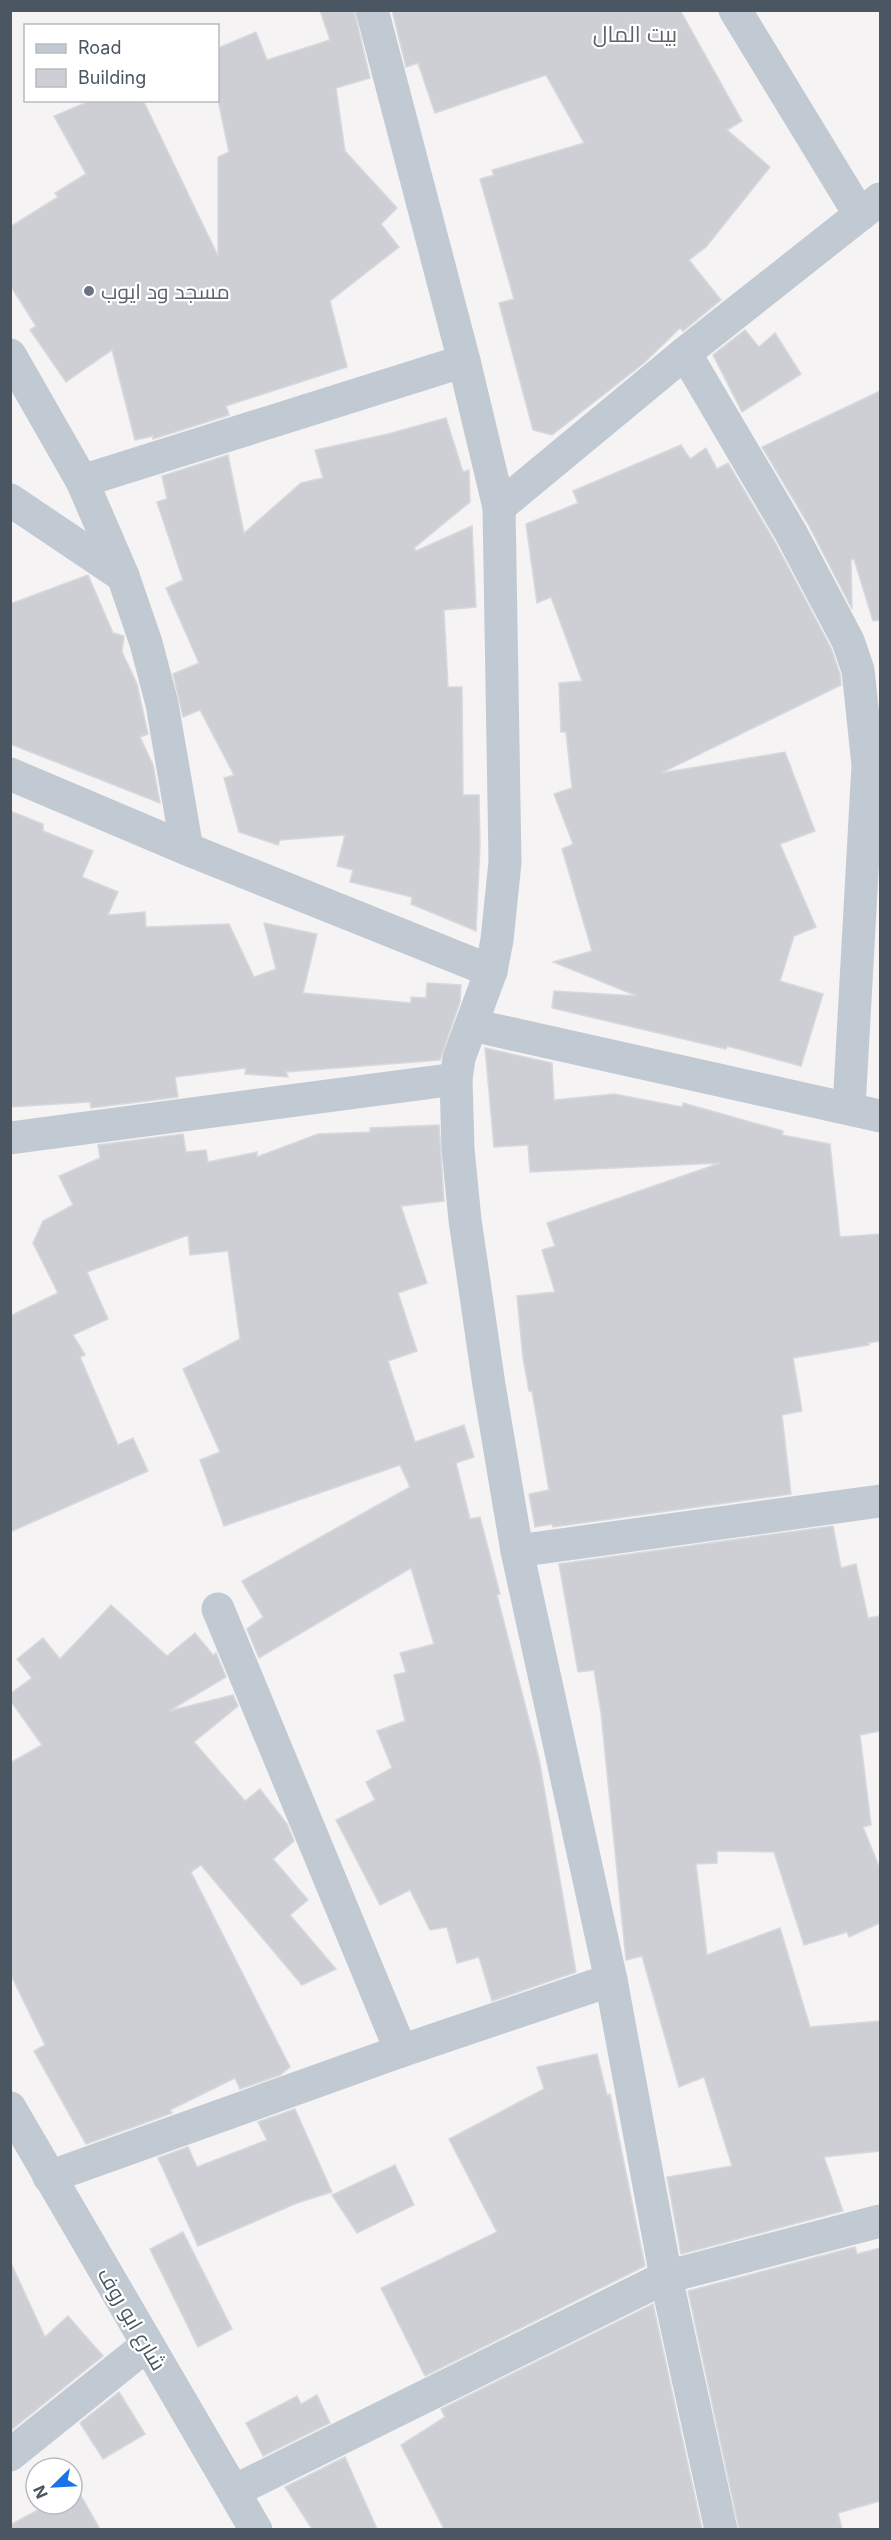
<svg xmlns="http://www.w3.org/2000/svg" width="891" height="2540" viewBox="0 0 891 2540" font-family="Inter,Cairo,sans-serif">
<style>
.building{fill:#cdcfd5;stroke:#d7d9de;stroke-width:1.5}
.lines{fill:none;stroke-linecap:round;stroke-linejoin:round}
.minor{stroke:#c1cad2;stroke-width:33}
.tertiary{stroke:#c1cad2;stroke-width:33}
.worship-dot{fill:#6b7280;stroke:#fff;stroke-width:2}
.labels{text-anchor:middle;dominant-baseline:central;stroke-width:4.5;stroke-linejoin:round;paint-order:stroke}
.worship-label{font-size:21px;fill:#5b616d;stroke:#fff;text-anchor:start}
.street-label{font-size:21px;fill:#4a5661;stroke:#fff}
.neighbourhood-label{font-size:22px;fill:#5f6368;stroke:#fff}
</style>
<rect width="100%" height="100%" fill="#f5f3f3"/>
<g class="building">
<path d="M320,10H354L370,78L336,88L345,151L397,208L381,224L399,247L330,301L347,367L226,406L229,415L153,439V436L135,440L112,350L66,382L30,330L36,326L10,285V227L58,197L55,193L86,174L54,116L92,100H143L218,256V157L229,152L218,100V48L256,32L267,60L330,40Z"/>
<path d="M392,10H680L742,121L727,130L770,167L706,247L689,260L721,300L683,331L680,328L644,363L552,435L533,430L499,303L514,299L480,179L494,175L492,170L584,143L546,75L435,113L418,63L406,67Z"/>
<path d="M745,330L759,347L775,333L801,374L742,412L713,355Z"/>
<path d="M880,391V620L873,621L854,559L851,560L852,609L808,524L762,447Z"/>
<path d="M446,418L463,472L469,470L470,502L414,548L416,551L472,526L476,607L444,610L448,687H462L463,795H479L480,846L476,931L411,904L412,897L350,882L353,870L337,866L345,835L280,840L278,845L239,832L224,778L234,775L200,710L183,717L173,674L199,663L166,588L183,580L157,502L167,499L162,476L228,455L244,533L301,483L323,478L315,450L388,434Z"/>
<path d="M681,445L690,459L706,448L717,469L728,463L775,542L831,648L840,674L841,685L661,773L785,752L815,831L780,844L816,927L794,936L780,981L823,994L801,1066L727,1046L726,1049L552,1008L554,991L637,996L553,962L592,951L562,849L573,844L554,794L572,788L566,732H561L559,683L582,681L551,597L537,603L526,524L578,503L573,491Z"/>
<path d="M88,575L113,633L124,636L122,652L137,684L148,734L140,737L153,765L160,803L10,744V604Z"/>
<path d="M10,811L43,824V831L93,851L82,877L118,892L108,915L145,912L146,927L229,924L254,977L276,969L264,923L317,934L303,993L411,1003V997L426,998L427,983L461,985L460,1002L440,1060L286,1072L288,1077L245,1074L246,1068L175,1077L178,1097L91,1108L90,1102L10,1107Z"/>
<path d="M485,1048L552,1063L554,1100L614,1094L682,1107L683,1103L783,1131L782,1135L830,1144L840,1237L880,1234V1341L868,1343L869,1345L793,1358L802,1411L782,1415L791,1494L553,1527L552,1524L535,1527L529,1494L549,1490L532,1391H529L523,1358L517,1296L555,1292L542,1250L555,1246L547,1223L720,1163L530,1172L528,1145L494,1147Z"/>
<path d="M439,1125L444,1201L401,1206L427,1283L398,1293L417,1351L388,1361L415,1442L464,1425L474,1457L456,1463L470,1519L480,1517L500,1594L497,1595L539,1759L576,1972L492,2001L479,1957L457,1963L447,1927L430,1930L410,1890L380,1905L336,1820L375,1800L366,1782L392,1768L377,1731L405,1721L394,1675L406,1672L400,1653L434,1644L411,1568L259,1658L247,1629L263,1617L242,1581L410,1487L400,1465L224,1526L200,1460L220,1452L183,1369L240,1339L228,1251L190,1255L188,1235L87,1272L108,1319L73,1335L85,1355L80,1357L118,1445L133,1438L148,1471L10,1532V1316L58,1293L33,1243L43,1221L73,1205L59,1176L100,1158L98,1145L183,1134L186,1152L206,1150L208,1162L257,1152V1157L318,1134L370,1132V1128Z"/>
<path d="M833,1526L841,1568L856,1564L868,1618L880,1616V1731L860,1735L871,1825L863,1827L880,1869V1923L849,1937L847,1932L804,1945L774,1852L717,1851V1863L696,1864L707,1955L780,1928L810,2027L880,2021V2151L824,2157L843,2211L681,2254L667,2177L732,2166L704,2077L679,2087L642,1956L626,1960L601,1713L594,1670L578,1672L559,1564Z"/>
<path d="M111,1605L167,1656L195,1633L213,1655L216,1653L226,1677L169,1711L233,1695L238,1706L194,1742L245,1801L260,1789L287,1824L294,1841L273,1859L308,1900L290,1915L336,1969L302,1985L201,1865L191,1872L290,2067L280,2075L240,2089L235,2078L170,2110L172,2113L86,2144L34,2051L45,2045L10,1973V1763L42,1745L10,1700V1694L32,1678L17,1659L43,1638L60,1659Z"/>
<path d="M597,2054L607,2095L610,2094L645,2266L425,2376L381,2288L497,2232L449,2139L544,2089L537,2067Z"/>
<path d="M295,2109L332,2192L297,2203L198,2246L158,2158L188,2147L197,2167L267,2140L258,2122Z"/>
<path d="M395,2165L414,2205L357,2233L332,2195Z"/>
<path d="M183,2232L232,2329L198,2347L150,2249Z"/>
<path d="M855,2247L857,2254L880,2248V2501L838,2513L842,2529H739L688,2291Z"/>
<path d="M10,2261L45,2337L68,2316L103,2356L10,2431Z"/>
<path d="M653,2304L702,2529H444L401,2445L445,2417L441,2409Z"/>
<path d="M119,2392L145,2434L103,2459L80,2423Z"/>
<path d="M317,2395L330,2423L263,2456L246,2423L297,2396L301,2404Z"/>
<path d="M345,2457L377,2529H312L285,2487Z"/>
<path d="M77,2489L100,2529H10V2525L49,2504H72V2492Z"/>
</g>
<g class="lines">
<g class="minor">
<path d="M372,10L464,361L499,507L505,862L497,940L491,971L459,1058L456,1079L458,1149L465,1220L489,1385L517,1551L611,1980L666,2277L721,2530"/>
<path d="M735,10L860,215"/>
<path d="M685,353L791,533L848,641L858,670L868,765L849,1108"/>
<path d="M10,355L82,481L123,576L146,643L162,704L187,849"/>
<path d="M82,481L464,361"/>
<path d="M10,500L123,576"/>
<path d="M499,507L685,353L880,199"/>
<path d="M10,774L187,849L491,971"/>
<path d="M472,1025L880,1116"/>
<path d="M10,1138L456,1079"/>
<path d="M517,1551L880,1501"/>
<path d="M218,1609L401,2051"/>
<path d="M49,2177L401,2051L611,1980"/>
<path d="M10,2455L147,2345"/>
<path d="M234,2491L666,2277L880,2221"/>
</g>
<path class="tertiary" d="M10,2108L256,2530"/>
</g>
<circle class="worship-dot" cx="89" cy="291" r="6"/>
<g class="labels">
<g class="worship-label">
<text x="101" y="291">مسجد ود ايوب</text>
</g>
<g class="street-label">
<text transform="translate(132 2319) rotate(60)">شارع ابو روف</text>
</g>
<g class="neighbourhood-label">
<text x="635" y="34">بيت المال</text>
</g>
</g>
<rect width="891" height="2540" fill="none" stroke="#4a5661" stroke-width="24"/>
<rect x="24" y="24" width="195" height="78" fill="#ffffff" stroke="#b7bbc0" stroke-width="1.5"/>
<rect x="36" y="44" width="30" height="9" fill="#c1cad2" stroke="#b7bbc0" stroke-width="1.5"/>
<text x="78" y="54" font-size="18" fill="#4a5661">Road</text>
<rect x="36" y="69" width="30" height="18" fill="#cdcfd5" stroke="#b7bbc0" stroke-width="1.5"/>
<text x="78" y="84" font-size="18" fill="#4a5661">Building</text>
<g transform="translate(54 2486) rotate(246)"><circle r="28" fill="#ffffff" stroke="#b7bbc0" stroke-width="1.5"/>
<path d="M0-4.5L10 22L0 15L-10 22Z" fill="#1a73e8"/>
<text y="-9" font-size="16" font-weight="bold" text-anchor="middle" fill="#4a5661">N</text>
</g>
</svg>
